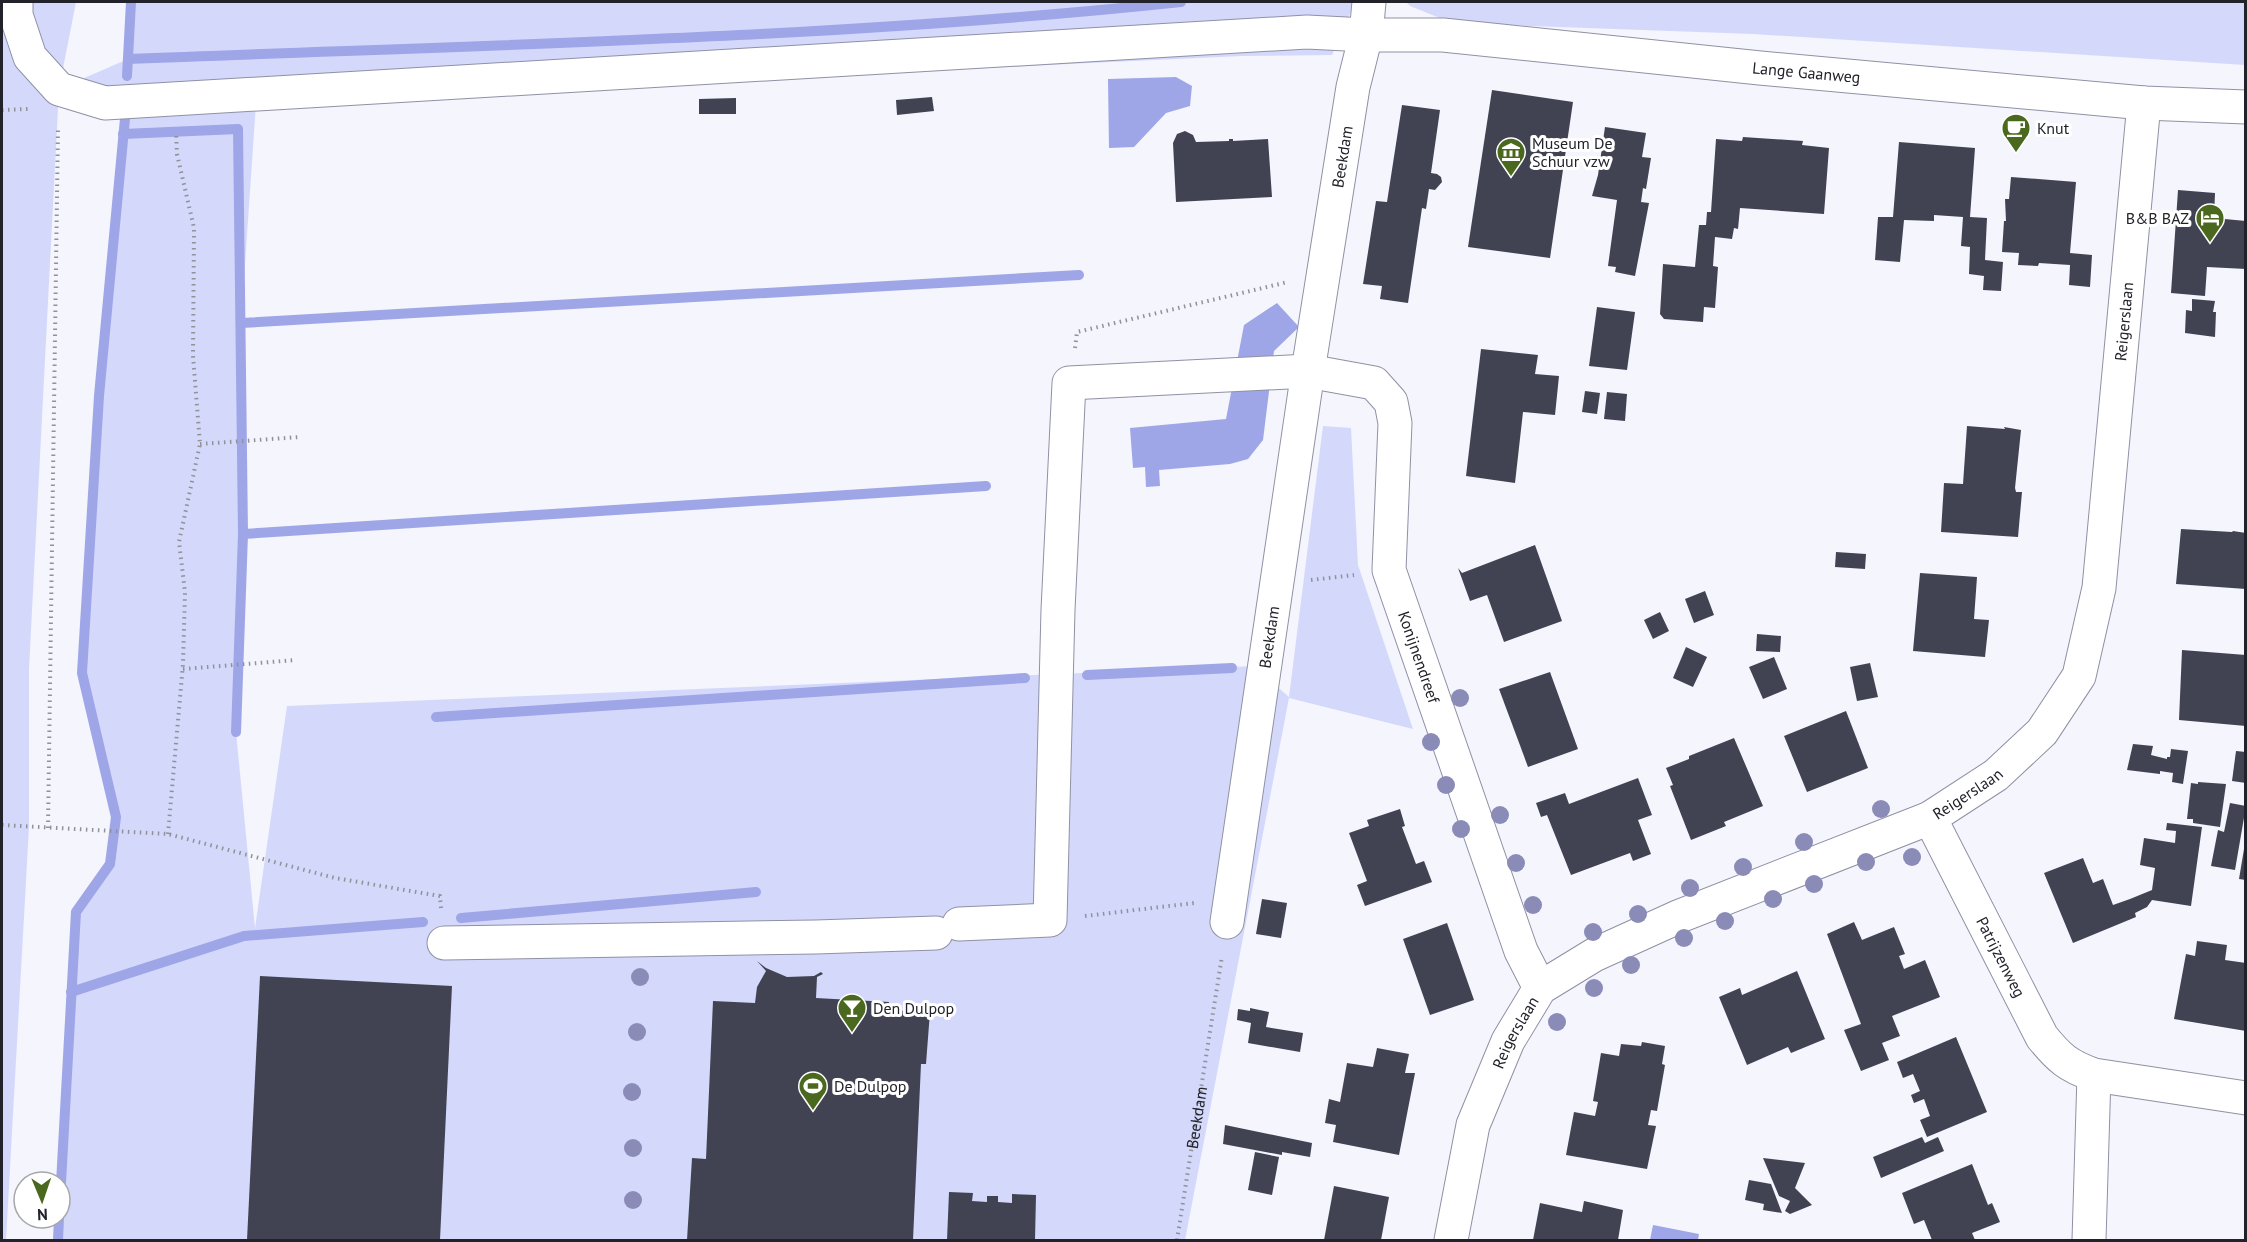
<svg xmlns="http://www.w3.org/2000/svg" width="2247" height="1242" viewBox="0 0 2247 1242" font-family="'PT Sans',sans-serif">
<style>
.green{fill:#d4d9fc}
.water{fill:#9ea6e7}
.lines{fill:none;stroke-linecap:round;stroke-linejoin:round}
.stream{stroke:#9ea6e7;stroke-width:10}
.building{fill:#414353}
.minor-casing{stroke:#8f91a4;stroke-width:35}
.path{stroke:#909199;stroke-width:4;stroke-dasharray:1.5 4.5;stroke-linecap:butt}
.minor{stroke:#fff;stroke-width:33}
.tree{fill:#8b8bb8}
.labels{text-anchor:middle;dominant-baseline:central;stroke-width:6;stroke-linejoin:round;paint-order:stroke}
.street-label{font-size:16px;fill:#21222a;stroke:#fff}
.poi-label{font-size:16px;fill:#21222a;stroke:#fff;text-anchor:start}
</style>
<rect width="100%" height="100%" fill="#f4f5fd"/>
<g class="green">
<path d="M2,2H76L59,89L128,59L131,2H1355L1332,55L1242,56L1089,63L256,103L241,323L243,534L236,732L255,928L287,706L1254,666L1289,697L1323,426L1351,428L1358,565L1413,729L1289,698L1185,1240H58L76,912L110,864L116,817L82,673L99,396L126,108L59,89L29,669V827L6,1240H2Z"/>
<path d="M1406,2H2245V65L1753,34L1452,23L1410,6Z"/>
</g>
<g class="water">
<path d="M1176,77L1192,86L1190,106L1166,113L1134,147L1109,148L1108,79Z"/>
<path d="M1277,303L1299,327L1274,351L1263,440L1248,459L1230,464L1159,470L1160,486L1146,487L1145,467L1133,468L1130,428L1226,419L1244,325Z"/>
<path d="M1653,1225L1699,1234L1698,1240H1650Z"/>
</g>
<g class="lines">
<g class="stream">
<path d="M128,59C478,45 833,39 1181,2"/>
<path d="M127,76L131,2"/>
<path d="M123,134L238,129L243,534L236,732"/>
<path d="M241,323L1079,275"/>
<path d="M243,534L986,486"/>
<path d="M1087,675L1232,668"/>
<path d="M436,717L1025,678"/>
<path d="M461,918L756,892"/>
<path d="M71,992L244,936L423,922"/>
<path d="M60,1201L76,912L110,864L116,817L82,673L99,396L126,108"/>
<path d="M58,1240L59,1218"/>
</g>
</g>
<g class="building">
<path d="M1492,90L1573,102L1550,258L1468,247Z"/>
<path d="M932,97L934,111L897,115L896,100Z"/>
<path d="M736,98V114H699V99Z"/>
<path d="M1402,105L1440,110L1431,173L1437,174L1441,177L1442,182L1435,190L1429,189L1426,209L1422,208L1408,303L1380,299L1382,286L1363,284L1376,201L1387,202Z"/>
<path d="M1605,127L1646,133L1642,157L1651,158L1646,189L1643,188L1641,202L1649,203L1635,276L1615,272L1616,267L1608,266L1617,200L1592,196L1598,175Z"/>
<path d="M1185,131L1193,135L1196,142L1229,141V139H1233V141L1268,139L1272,197L1176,202L1173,143L1177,134Z"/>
<path d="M1743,137L1803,141L1802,145L1829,148L1824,214L1740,208L1738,229L1734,228L1732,239L1715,237L1713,266L1718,267L1715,308L1704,307L1703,322L1664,319L1660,314L1663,264L1695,267L1699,225H1706L1707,212H1711L1716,139L1742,141Z"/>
<path d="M1899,142L1975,148L1970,217L1987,218L1985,260L2003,262L2001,291L1983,290L1984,276L1969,274L1970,247L1961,246L1963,217L1934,215V221L1904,220L1900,262L1875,260L1878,217H1893Z"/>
<path d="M2011,177L2076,182L2070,253L2092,255L2090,287L2069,285L2070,265L2039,263L2038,266L2018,265L2019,253L2002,252L2004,221H2006L2005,199H2009Z"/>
<path d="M2178,190L2215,193L2214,218L2246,221V269L2207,267L2205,296L2171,293Z"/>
<path d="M2192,299L2215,301L2213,312H2216L2215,337L2185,333L2186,310L2192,311Z"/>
<path d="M1597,307L1635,312L1627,370L1589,366Z"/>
<path d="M1481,349L1538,355L1535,374L1559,376L1555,415L1523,412L1515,483L1466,476Z"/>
<path d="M1585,391L1600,393L1597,414L1582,412Z"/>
<path d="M1607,392L1627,394L1625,421L1604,419Z"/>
<path d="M1967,426L2005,429L2004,427L2021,430L2015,488L2016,492H2022L2018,537L1941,532L1944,483L1963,484Z"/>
<path d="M2181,529L2232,532L2233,531L2246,533V589L2176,584Z"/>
<path d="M1535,545L1562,621L1504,642L1487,595L1470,601L1458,568L1462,573Z"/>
<path d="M1836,552L1866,554L1865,569L1835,567Z"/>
<path d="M1920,573L1977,577L1974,619L1989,620L1985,657L1913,651Z"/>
<path d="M1705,591L1714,615L1694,623L1685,599Z"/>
<path d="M1660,612L1669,631L1653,639L1644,620Z"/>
<path d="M1757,634L1781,636L1780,652L1756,651Z"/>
<path d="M1686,647L1707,657L1693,687L1673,678Z"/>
<path d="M2182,650L2246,655V726L2179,720Z"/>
<path d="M1774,657L1787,689L1763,699L1749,667Z"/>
<path d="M1870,663L1878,697L1857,701L1850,667Z"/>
<path d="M1550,672L1578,749L1528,767L1499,689Z"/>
<path d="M1846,711L1868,768L1807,792L1784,736Z"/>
<path d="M1734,738L1763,806L1724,822L1726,826L1691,840L1670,786L1673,785L1666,768L1689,759V756Z"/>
<path d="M2133,744L2153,746L2151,755L2167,759V757H2170L2171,749L2188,751L2183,784L2172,782L2173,773L2160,771V774L2127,770Z"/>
<path d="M2236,751L2246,752V783L2232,781Z"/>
<path d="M1638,778L1652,815L1638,820L1651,854L1633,861L1630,853L1571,875L1547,815L1541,817L1536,803L1565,793L1569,804Z"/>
<path d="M2198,782L2226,784L2220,827L2193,823V819H2187L2191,783L2198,784Z"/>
<path d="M2230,803L2246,806L2235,870L2211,866L2218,830L2224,832Z"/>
<path d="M1400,809L1405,826L1402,827L1416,864L1424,861L1432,882L1365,906L1357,885L1367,881L1349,833L1369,826L1367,820Z"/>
<path d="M2167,823L2202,827L2191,906L2152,900L2147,907L2135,913L2136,917L2073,943L2044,873L2083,858L2093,883L2103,879L2113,905L2130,899L2152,890L2155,868L2140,865L2144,838L2175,843L2176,831L2166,830Z"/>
<path d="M2244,849H2246V880L2239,879Z"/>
<path d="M1262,899L1287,903L1281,938L1256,934Z"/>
<path d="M1854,922L1862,940L1894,927L1905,954L1899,956L1904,969L1925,960L1940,997L1892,1016L1900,1036L1882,1043L1889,1060L1861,1071L1844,1030L1861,1024L1827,934Z"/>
<path d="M1447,923L1474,1000L1430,1015L1403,939Z"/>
<path d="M2197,941L2227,945L2225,960L2246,963V1031L2174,1019L2186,954L2195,956Z"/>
<path d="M757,961L766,968L787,977L814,976L821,972L823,974L817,977L816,998L889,1002L888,1010L930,1012L926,1064H921L913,1240H687L692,1158L706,1159L713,1001L755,1003L757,987L766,971Z"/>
<path d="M1797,971L1825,1039L1791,1053L1788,1047L1747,1065L1719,997L1740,988L1742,995Z"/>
<path d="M260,976L452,986L440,1240H247Z"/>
<path d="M1250,1008L1269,1012L1266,1027L1303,1033L1300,1052L1248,1043L1251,1023L1237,1020L1238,1009L1250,1011Z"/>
<path d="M1956,1037L1987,1112L1927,1137L1920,1120L1930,1116L1924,1099L1914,1103L1911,1095L1920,1091L1913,1074L1903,1078L1897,1062Z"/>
<path d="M1642,1042L1665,1046L1662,1064L1665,1065L1657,1111L1651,1110L1648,1125L1656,1126L1647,1169L1566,1155L1574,1112L1595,1116L1598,1102L1593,1101L1601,1053L1619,1056L1621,1044L1641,1046Z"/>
<path d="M1377,1048L1409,1054L1405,1073H1415L1399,1155L1333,1142L1336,1125L1325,1123L1329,1099L1340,1102L1347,1063L1373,1067Z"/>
<path d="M1225,1125L1312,1143L1310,1157L1282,1152V1155L1223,1144Z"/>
<path d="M1922,1137L1925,1143L1938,1137L1944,1151L1881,1178L1873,1157Z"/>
<path d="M1255,1152L1279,1157L1272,1195L1248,1190Z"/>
<path d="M1763,1158L1805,1163L1795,1188L1812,1205L1790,1214L1785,1211L1790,1201L1779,1196Z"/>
<path d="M1972,1164L1988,1205L1992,1203L2000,1222L1972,1233L1975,1240H1932L1924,1220L1914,1224L1902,1193Z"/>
<path d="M1749,1180L1771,1184L1782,1213L1763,1210L1764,1204L1745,1200Z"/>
<path d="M1334,1186L1389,1197L1381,1240H1324Z"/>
<path d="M949,1192L973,1193L972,1201L987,1202V1196H998V1202L1012,1203V1194L1036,1195L1035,1240H947Z"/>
<path d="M1584,1201L1623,1210L1618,1240H1533L1540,1203L1582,1212Z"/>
</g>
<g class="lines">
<g class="minor-casing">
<g id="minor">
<path id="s2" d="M16,2V15L30,57L59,89L105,103L1307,32L1366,35H1443L1760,68L2144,103L2246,107"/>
<path id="s3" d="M1930,818L2042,1037C2059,1058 2068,1066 2094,1075L2246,1098"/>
<path id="s4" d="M1227,922L1308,371L1353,87L1366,35L1369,2"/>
<path id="s5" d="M959,924L1050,920L1058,610L1069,383L1308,371L1374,383L1391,402L1395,423L1389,570L1521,951L1540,988"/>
<path d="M444,943L816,937L936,933"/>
<path id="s6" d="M1451,1240L1473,1125L1508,1041L1540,988L1594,955L1680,916L1930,818L1996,775L2042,732L2079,676L2099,588L2144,103"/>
<path d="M2089,1240L2094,1075"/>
</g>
</g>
<g class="path">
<path d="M2,110L28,109"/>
<path d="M1075,348L1077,332L1288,282"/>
<path d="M200,444L300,437"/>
<path d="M1311,580L1354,575"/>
<path d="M183,669L296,660"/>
<path d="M2,825L168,834L335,878L440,896L441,908"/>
<path d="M48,828L58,126"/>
<path d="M168,834L183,664L185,592L179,542L200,444L193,356L194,228L177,154L176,132"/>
<path d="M1085,916L1194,903"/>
<path id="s1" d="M1177,1240L1222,956"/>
</g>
<use href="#minor" class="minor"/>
</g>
<g class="tree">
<circle cx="1460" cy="698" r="9"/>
<circle cx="1431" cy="742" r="9"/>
<circle cx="1446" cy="785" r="9"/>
<circle cx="1881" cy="809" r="9"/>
<circle cx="1500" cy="815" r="9"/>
<circle cx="1461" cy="829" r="9"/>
<circle cx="1804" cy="842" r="9"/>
<circle cx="1912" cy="857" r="9"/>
<circle cx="1866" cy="862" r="9"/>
<circle cx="1516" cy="863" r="9"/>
<circle cx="1743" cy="867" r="9"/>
<circle cx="1814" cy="884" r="9"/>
<circle cx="1690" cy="888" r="9"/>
<circle cx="1773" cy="899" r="9"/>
<circle cx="1533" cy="905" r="9"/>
<circle cx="1638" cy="914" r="9"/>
<circle cx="1725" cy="921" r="9"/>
<circle cx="1593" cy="932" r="9"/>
<circle cx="1684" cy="938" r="9"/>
<circle cx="1631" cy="965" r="9"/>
<circle cx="640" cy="977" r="9"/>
<circle cx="1594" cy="988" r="9"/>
<circle cx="1557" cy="1022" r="9"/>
<circle cx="637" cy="1032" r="9"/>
<circle cx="632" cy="1092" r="9"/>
<circle cx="633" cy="1148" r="9"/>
<circle cx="633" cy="1200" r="9"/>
</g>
<defs>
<g id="cafe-pin" transform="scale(1.5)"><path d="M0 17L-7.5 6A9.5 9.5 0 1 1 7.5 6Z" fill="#4b691e" stroke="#fff"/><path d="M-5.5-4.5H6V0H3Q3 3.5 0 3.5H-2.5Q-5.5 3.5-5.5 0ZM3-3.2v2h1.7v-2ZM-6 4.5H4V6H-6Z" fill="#fff"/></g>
<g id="museum-pin" transform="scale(1.5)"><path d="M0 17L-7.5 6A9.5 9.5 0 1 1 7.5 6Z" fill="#4b691e" stroke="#fff"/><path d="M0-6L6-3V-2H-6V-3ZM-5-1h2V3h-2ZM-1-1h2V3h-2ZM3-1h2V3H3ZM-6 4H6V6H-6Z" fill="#fff"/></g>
<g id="hotel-pin" transform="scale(1.5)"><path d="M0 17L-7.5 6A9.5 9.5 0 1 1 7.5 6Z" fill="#4b691e" stroke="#fff"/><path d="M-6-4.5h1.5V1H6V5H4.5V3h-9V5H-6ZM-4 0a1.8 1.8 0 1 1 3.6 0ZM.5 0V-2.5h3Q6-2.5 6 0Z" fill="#fff"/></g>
<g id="bar-pin" transform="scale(1.5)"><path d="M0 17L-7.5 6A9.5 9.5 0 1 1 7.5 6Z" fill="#4b691e" stroke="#fff"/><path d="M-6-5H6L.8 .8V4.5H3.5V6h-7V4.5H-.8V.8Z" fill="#fff"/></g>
<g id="stadium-pin" transform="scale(1.5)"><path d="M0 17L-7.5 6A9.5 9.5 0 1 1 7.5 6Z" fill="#4b691e" stroke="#fff"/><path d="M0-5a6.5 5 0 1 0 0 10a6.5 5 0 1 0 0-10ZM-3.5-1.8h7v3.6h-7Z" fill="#fff"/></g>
</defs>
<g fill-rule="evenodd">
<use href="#cafe-pin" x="2016" y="128"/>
<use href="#museum-pin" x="1511" y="152"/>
<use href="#hotel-pin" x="2210" y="218"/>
<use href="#bar-pin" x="852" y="1008"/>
<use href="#stadium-pin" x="813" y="1086"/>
</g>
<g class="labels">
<g class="street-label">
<text stroke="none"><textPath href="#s2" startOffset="1854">Lange Gaanweg</textPath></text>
<text stroke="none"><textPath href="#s4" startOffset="774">Beekdam</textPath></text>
<text stroke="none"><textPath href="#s6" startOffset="1263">Reigerslaan</textPath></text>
<text stroke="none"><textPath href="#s4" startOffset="288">Beekdam</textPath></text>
<text stroke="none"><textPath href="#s5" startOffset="1221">Konijnendreef</textPath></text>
<text stroke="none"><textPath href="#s6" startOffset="741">Reigerslaan</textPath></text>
<text stroke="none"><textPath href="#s3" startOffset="156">Patrijzenweg</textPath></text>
<text stroke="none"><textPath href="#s6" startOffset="219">Reigerslaan</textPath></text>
<text stroke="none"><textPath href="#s1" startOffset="124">Beekdam</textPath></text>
</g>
<g class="poi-label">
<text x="2037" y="128">Knut</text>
<text x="1532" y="143">Museum De<tspan x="1532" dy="18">Schuur vzw</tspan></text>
<text x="2189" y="218" text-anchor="end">B&amp;B BAZ</text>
<text x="873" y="1008">Den Dulpop</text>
<text x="834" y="1086">De Dulpop</text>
</g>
</g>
<rect width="2247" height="1242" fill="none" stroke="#21222a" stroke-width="6"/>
<g transform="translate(42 1200) rotate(178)"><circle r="28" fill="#ffffff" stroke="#a6a7aa" stroke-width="1.5"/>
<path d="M0-4.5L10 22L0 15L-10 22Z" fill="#4b691e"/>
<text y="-9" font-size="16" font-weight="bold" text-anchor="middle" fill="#21222a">N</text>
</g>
</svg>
